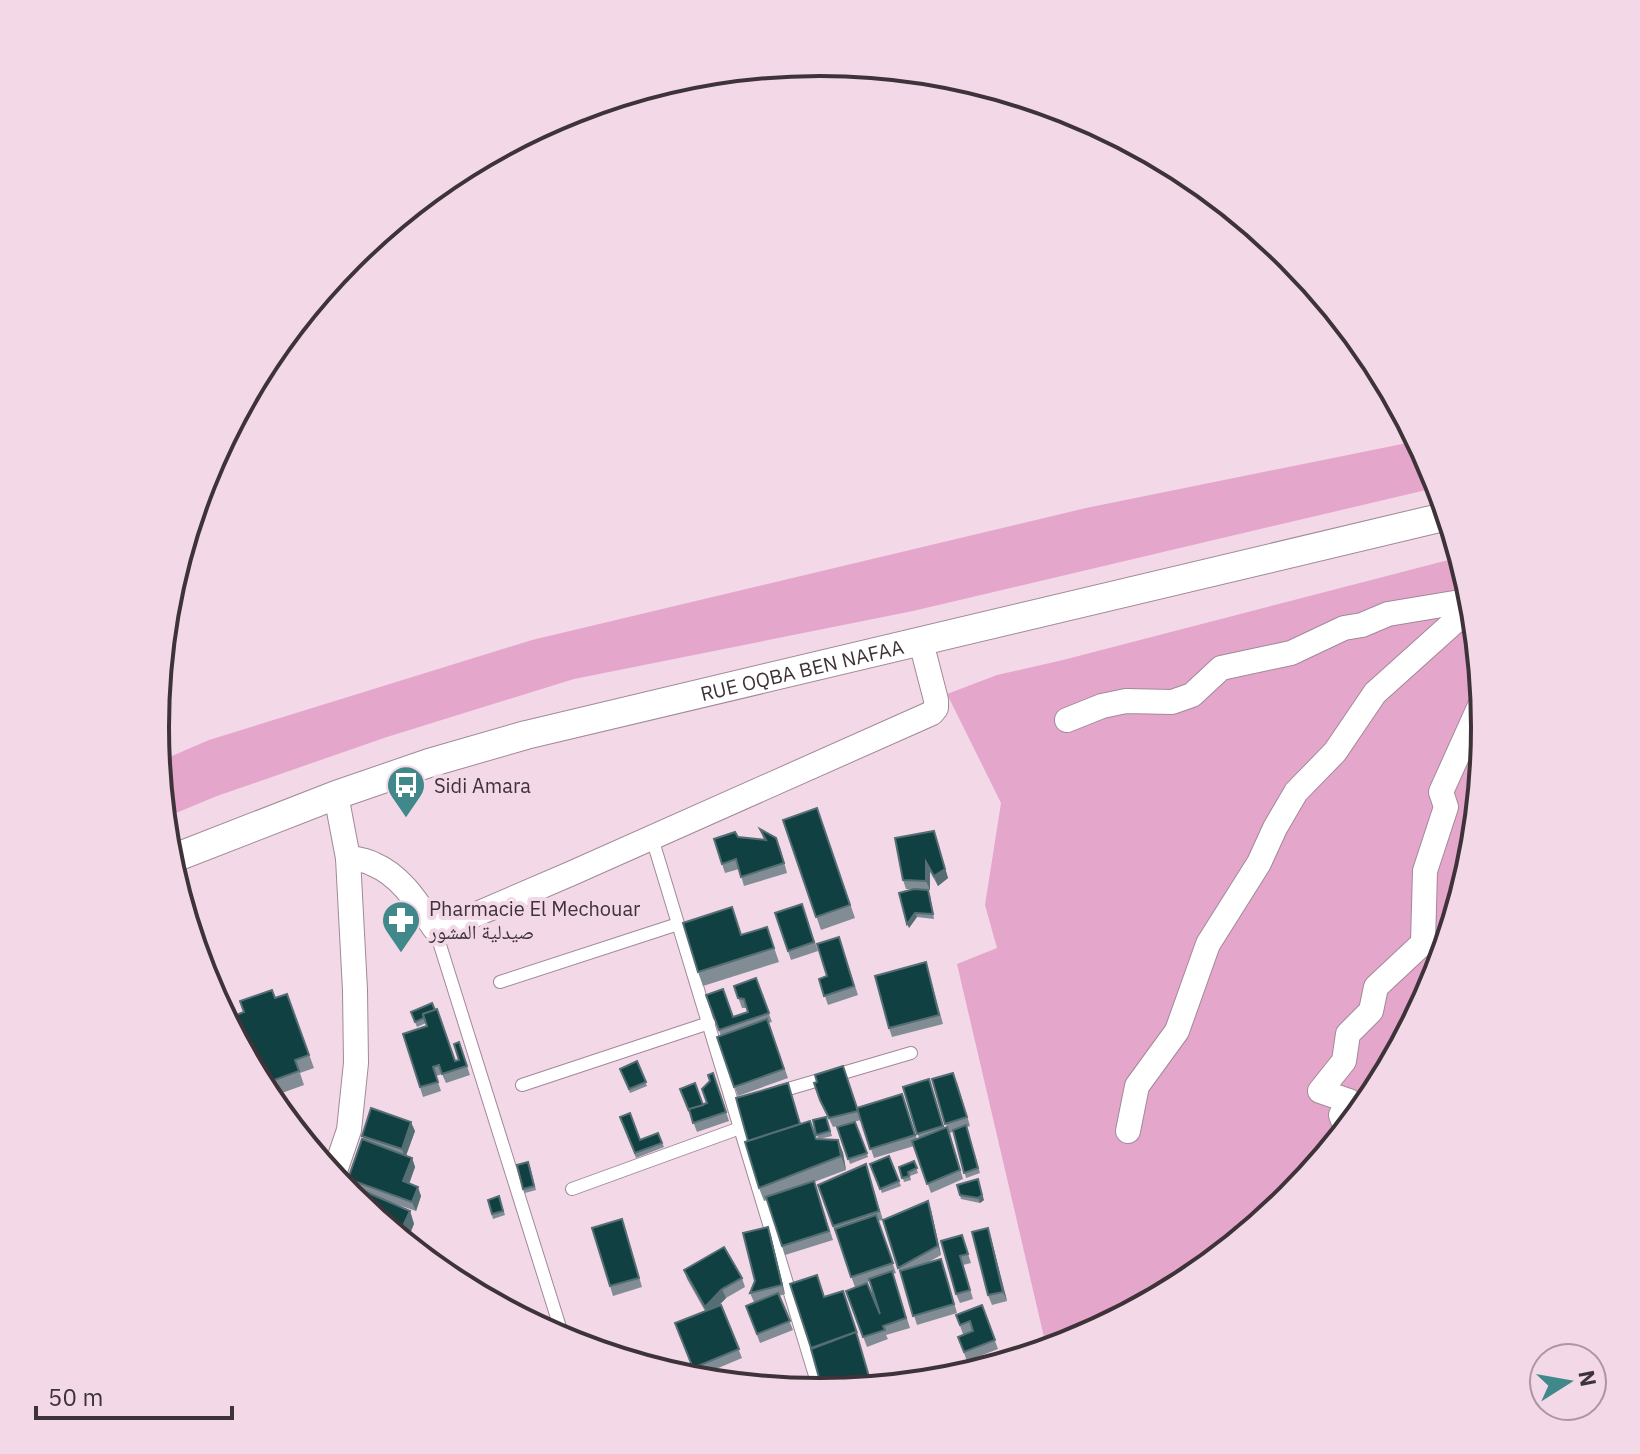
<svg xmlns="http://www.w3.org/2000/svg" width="1640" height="1454" viewBox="0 0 1640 1454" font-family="'IBM Plex Sans','Noto Naskh Arabic',sans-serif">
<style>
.green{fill:#e5a6cc}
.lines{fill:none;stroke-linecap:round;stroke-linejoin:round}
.service-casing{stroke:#a18997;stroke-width:14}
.minor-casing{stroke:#a18997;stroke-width:26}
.tertiary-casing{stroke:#a18997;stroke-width:30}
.service{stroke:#fff;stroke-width:12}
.minor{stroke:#fff;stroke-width:24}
.tertiary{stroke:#fff;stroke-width:28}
.wall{fill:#828c95}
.shaded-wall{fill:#556e74}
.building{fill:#114042;stroke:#556e74;stroke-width:2}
.labels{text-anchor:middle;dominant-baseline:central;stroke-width:8;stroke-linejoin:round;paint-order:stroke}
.street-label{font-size:20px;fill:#3e3339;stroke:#f3d8e8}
.poi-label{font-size:20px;fill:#3e3339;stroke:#f3d8e8;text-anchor:start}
.rim{fill:none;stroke:#3e3339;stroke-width:4}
</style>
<rect width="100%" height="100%" fill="#f3d8e8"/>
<g class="green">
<path d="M1417,441L1435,473L1439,487L913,611L574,679L387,737L217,796L164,818L158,762L209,740L532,640L1086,508Z"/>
<path d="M1460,557L1472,598L1485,727L1472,857L1434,982L1373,1097L1290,1198L1189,1280L1074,1342L1047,1350L957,964L997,948L985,905L1001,803L947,694L997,675L1063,660Z"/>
</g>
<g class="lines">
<g class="service-casing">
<g id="service">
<path d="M652,838L820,1392"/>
<path d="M435,929L564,1340"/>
<path d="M500,982L678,924"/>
<path d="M522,1085L709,1023"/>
<path d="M778,1092L911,1053"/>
<path d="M572,1189L740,1128"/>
</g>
</g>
<g class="minor-casing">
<g id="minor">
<path d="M1067,720L1102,706L1126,701L1172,702L1192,695L1221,668L1291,653L1344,628L1362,625L1388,614L1472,600"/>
<path d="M348,858C356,859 366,860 373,864C402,876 418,904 435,929L463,920L570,874L932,713L936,708V700L921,642"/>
<path d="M1346,1129L1341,1115L1349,1101L1320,1091L1344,1061L1348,1034L1371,1011L1376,987L1423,943L1425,871L1446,807L1441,792L1482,701"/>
<path d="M1128,1131L1137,1086L1177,1031L1208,944L1259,863L1275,828L1296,792L1335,752L1375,693L1473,605"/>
<path d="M333,1177L349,1130L356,1063L355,990L348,858L336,795"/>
</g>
</g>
<g class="tertiary-casing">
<g id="tertiary">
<path id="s1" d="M169,860L336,795L429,763L526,735L1448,516"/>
</g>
</g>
<use href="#service" class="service"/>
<use href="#minor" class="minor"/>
<use href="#tertiary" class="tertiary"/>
</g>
<g class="wall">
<path d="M817,808L855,918L821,930L783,820Z"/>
<path d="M760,829L780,847L787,873L744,886L739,869L725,873L714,839L738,837L764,840Z"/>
<path d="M934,831L948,878L938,886L930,872V890H925L930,895L934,919L917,917L909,928L911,889H906L903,880Z"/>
<path d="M802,904L818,951L791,960L775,913Z"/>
<path d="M767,927L779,962L703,986L698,972L742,935Z"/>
<path d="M839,937L858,995L828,1005L819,979L827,976Z"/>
<path d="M926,962L943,1024L892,1037L889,1028Z"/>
<path d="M756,978L772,1022L768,1023L788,1078L738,1096L717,1037L721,1036L706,995L733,1017L748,1012L747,1008H742L734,986Z"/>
<path d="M287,994L314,1068L300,1073L304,1085L271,1097L267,1087L263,1089L242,1050L244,1012Z"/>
<path d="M432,1003L455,1061L459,1060V1042L470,1075L446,1083L442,1074L436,1076L441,1091L423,1097L403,1034L427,1026L426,1023L417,1027L411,1012Z"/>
<path d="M637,1061L647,1086L630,1093L620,1069Z"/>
<path d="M843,1066L861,1120L833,1127L820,1100Z"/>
<path d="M713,1073L729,1121L697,1132L691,1116L703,1105L707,1103L710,1081Z"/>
<path d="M929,1079L944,1128L947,1127L932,1079L957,1082L970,1126L967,1127L980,1173L966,1178L954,1131L950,1133L963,1179L931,1193L914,1146L874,1158L857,1108L902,1094L917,1139L919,1138L903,1087Z"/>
<path d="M788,1083L801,1124L817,1139H818L813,1120L826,1117L832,1136L819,1139L838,1140L843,1153L846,1170L814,1182L833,1240L785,1255L767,1200L764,1201L759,1188L748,1141Z"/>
<path d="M620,1117L640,1140L658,1133L664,1147L636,1158Z"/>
<path d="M855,1122L868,1157L850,1164L837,1127Z"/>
<path d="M415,1131L406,1156L412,1158L415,1167L409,1183L421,1196L416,1211L384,1200L410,1211L414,1224L365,1193L351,1188L348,1179L364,1140L362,1136Z"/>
<path d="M889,1156L901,1186L882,1193L870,1164Z"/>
<path d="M914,1161L918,1173L910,1176L911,1180L904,1182L899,1167Z"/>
<path d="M866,1164L883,1220L878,1221L896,1273L893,1274L910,1328L886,1335L888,1339L867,1347L846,1291L880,1314L870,1281L855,1287L818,1185Z"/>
<path d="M530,1166L536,1190L525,1193L523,1189Z"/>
<path d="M957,1185L984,1200L980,1203L961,1199Z"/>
<path d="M499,1196L505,1215L493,1219L488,1200Z"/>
<path d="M928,1201L931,1210L941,1255L927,1263L944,1268L957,1313L917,1325L902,1277L898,1268Z"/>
<path d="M625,1228L642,1287L613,1296L610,1286Z"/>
<path d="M962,1235L971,1263L963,1265L973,1299L960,1303L956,1294Z"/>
<path d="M771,1236L785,1294L779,1296L793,1330L760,1343L746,1306L758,1301L754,1302L750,1293Z"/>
<path d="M991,1238L1007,1301L992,1305L988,1295Z"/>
<path d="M684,1270L742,1278L745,1287L726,1298L718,1306L721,1305L742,1358L697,1377L675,1323L705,1311L687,1279Z"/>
<path d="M982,1305L998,1349L967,1361L958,1337L963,1334L956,1315Z"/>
</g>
<g class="shaded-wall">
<path d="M934,831L948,878L938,886L934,876Z"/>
<path d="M926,862L930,872V890L926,881Z"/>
<path d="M915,913L917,917L909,928L907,924Z"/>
<path d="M411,1122L415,1131L405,1158L402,1149Z"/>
<path d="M838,1140L843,1153L846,1170L841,1156Z"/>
<path d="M412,1158L415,1167L407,1190L403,1181Z"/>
<path d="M978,1179L984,1200L980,1203L978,1198Z"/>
<path d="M418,1187L421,1196L416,1211L412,1202Z"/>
<path d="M928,1201L931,1210L941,1255L938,1246Z"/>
<path d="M410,1211L414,1224L406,1244L398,1237Z"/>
<path d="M768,1227L771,1236L785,1294L782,1285Z"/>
<path d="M988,1228L991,1238L1007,1301L1003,1292Z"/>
<path d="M722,1289L726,1298L708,1317L705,1307Z"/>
</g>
<g class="building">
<path d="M817,808L850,905L816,917L783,820Z"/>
<path d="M760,829L776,838L784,863L741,877L736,859L722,864L714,839L735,832L738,837L766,840Z"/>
<path d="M934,831L945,869L934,876L926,862V881L903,880L895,838Z"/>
<path d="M914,889L928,890L933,914L915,913L907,924L899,893Z"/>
<path d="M802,904L814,942L788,951L775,913Z"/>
<path d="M732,907L741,935L767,927L774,948L698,972L683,923Z"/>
<path d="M839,937L854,986L824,996L819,979L827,976L817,944Z"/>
<path d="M926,962L939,1015L889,1028L875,976Z"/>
<path d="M756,978L769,1013L719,1030L706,995L723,989L733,1017L748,1012L744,999L738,998L734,986Z"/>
<path d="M272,990L275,998L287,994L309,1055L295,1060L299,1071L266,1083L262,1074L256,1076L242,1050L231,1017L244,1012L240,1001Z"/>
<path d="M432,1003L435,1010L423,1014L424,1018L415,1022L411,1012Z"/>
<path d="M437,1009L455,1061L459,1060L454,1044L459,1042L467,1066L442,1074L439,1065L433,1067L438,1082L420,1087L403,1034L427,1026L423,1014Z"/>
<path d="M767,1019L784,1069L734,1087L717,1037Z"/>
<path d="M637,1061L646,1082L629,1089L620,1069Z"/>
<path d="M843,1066L858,1111L829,1118L820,1100L814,1083L817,1082L815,1075Z"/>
<path d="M713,1073L726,1112L693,1123L689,1109L707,1103L702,1089L710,1081L708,1075Z"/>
<path d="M953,1073L967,1117L945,1124L932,1079Z"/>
<path d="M929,1079L943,1126L917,1134L903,1087Z"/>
<path d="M695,1083L703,1105L689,1109V1111L680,1089Z"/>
<path d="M788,1083L800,1124L748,1141L736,1098Z"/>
<path d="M902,1094L915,1135L870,1149L857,1108Z"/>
<path d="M371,1108L411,1122L402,1149L362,1136Z"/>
<path d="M630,1113L640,1140L658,1133L662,1143L635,1153L620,1117Z"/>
<path d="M826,1117L830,1131L816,1135L813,1120Z"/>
<path d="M810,1121L816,1139L838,1140L841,1156L759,1188L745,1142Z"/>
<path d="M855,1122L867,1153L848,1159L837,1127Z"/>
<path d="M966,1125L978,1168L964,1173L953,1130Z"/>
<path d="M947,1127L960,1170L927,1184L912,1141Z"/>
<path d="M362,1139L412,1158L403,1181L418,1187L412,1202L348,1179Z"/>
<path d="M889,1156L899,1181L880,1189L870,1164Z"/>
<path d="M914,1161L917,1168L908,1172L909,1176L902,1178L899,1167Z"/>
<path d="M528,1162L534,1186L523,1189L517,1165Z"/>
<path d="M866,1164L879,1211L833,1226L818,1185Z"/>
<path d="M978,1179L982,1195L978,1198L960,1195L957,1185Z"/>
<path d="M814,1181L829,1231L782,1246L766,1197Z"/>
<path d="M366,1192L410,1211L398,1237L360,1206Z"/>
<path d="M499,1196L503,1211L492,1214L488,1200Z"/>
<path d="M928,1201L938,1246L898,1268L883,1220Z"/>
<path d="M876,1215L893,1263L851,1277L835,1229Z"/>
<path d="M622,1219L639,1278L610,1286L592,1228Z"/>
<path d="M768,1227L782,1285L750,1293L755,1281L743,1233Z"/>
<path d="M988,1228L1003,1292L988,1295L972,1232Z"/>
<path d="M962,1235L968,1254L960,1256L970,1290L956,1294L941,1241Z"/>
<path d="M724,1247L742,1278L722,1289L705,1307L684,1270Z"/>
<path d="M941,1259L954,1304L913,1316L900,1271Z"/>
<path d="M892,1271L906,1318L883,1326L885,1330L863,1337L846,1291L867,1283L880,1314L869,1279Z"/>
<path d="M817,1275L824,1297L843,1291L857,1333L856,1332L811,1348L790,1284Z"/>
<path d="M778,1293L790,1321L757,1334L746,1306Z"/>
<path d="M721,1305L739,1349L693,1368L675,1323Z"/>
<path d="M982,1305L995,1340L964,1352L958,1337L973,1331L970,1321L960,1325L956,1315Z"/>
<path d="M856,1332L872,1387L823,1392L811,1349Z"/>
<path d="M585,1338L589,1348L572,1343Z"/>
</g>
<defs>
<g id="bus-pin" transform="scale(2)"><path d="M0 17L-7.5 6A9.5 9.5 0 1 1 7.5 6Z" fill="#40888a" stroke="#f3d8e8"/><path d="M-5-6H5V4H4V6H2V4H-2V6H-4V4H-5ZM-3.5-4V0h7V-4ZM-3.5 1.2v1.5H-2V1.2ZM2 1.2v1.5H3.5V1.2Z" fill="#fff"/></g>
<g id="pharmacy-pin" transform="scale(2)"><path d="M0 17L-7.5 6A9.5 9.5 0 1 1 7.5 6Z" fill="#40888a" stroke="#f3d8e8"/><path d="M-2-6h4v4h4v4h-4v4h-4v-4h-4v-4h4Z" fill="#fff"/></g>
</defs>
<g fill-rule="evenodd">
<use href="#bus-pin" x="406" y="785"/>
<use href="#pharmacy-pin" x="401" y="920"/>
</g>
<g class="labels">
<g class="street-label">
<text stroke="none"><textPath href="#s1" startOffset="662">RUE OQBA BEN NAFAA</textPath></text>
</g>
<g class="poi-label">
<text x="434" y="785">Sidi Amara</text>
<text x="429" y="908">Pharmacie El Mechouar<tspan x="429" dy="23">صيدلية المشور</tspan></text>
</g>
</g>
<path d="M0 0H1640V1454H0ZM169 727a651 651 0 1 1 1302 0a651 651 0 1 1-1302 0Z" fill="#f3d8e8" fill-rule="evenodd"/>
<path class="rim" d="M169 727a651 651 0 1 1 1302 0a651 651 0 1 1-1302 0Z"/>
<g transform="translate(1568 1382) rotate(79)"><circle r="38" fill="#f3d8e8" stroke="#ab96a2" stroke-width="2"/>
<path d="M0-6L14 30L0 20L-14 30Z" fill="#40888a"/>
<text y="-12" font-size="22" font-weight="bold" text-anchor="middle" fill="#3e3339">N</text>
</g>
<path d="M36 1406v12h196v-12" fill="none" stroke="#3e3339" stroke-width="4"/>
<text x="48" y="1406" font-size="24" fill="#3e3339" stroke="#f3d8e8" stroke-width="6" paint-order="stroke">50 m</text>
</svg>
